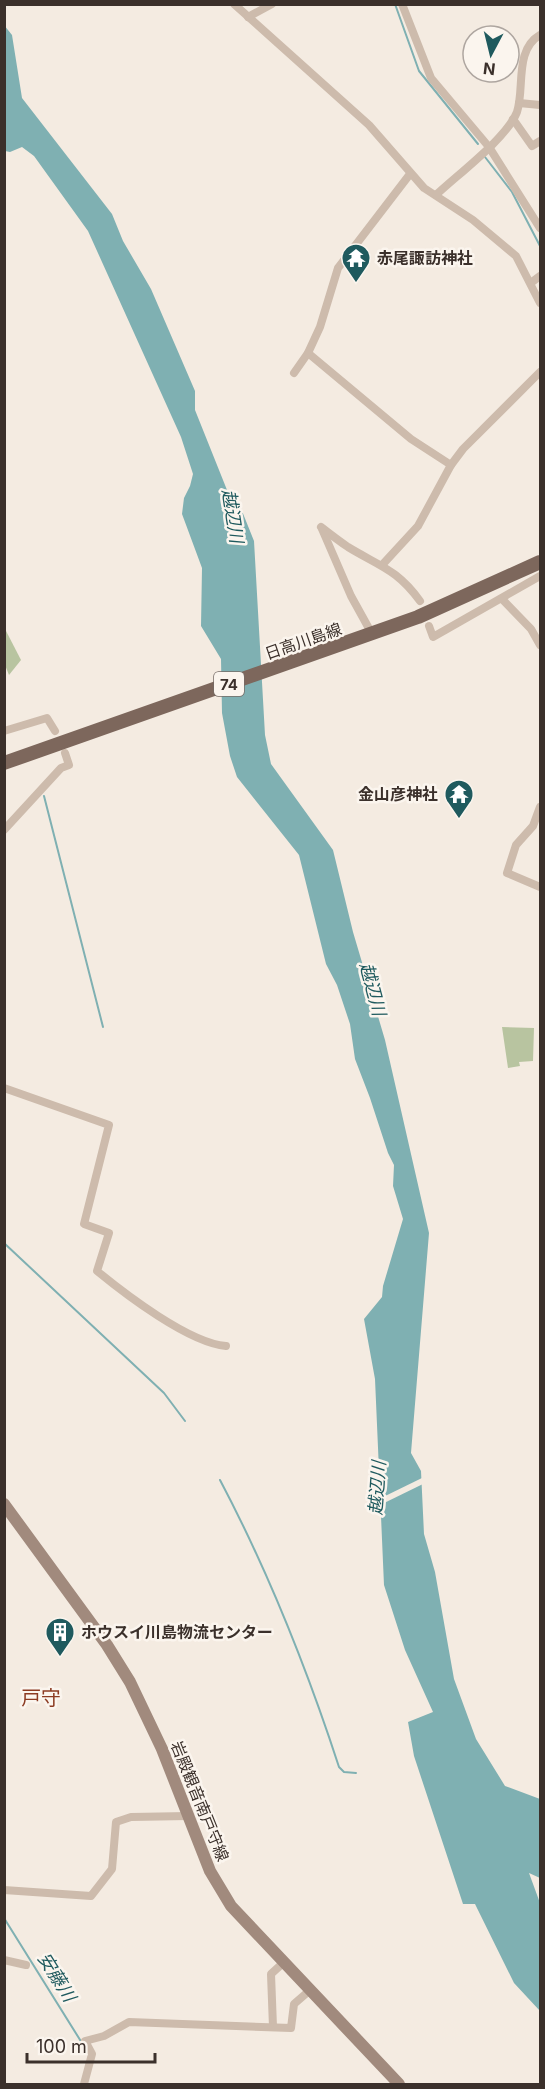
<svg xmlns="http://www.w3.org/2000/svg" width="545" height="2089" viewBox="0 0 545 2089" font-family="Inter,'Noto Sans JP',sans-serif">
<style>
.green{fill:#b8c4a0}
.water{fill:#7fb0b2}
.pier{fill:#f4ebe1}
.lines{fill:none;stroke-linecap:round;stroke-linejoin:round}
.stream{stroke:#7fb0b2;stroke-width:2}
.minor{stroke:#cdbbac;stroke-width:8}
.secondary{stroke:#a18a7d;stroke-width:12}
.primary{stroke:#7d675c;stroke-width:14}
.labels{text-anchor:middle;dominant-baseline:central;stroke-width:5;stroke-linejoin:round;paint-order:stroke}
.shield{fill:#fbf5ee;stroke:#756b66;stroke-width:1.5}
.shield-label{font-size:15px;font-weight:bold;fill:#3b302b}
.poi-label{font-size:16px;font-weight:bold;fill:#3b302b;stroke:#fbf5ee;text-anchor:start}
.street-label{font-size:16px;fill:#3b302b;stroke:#fbf5ee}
.water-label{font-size:18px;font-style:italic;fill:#1f5a5e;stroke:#fbf5ee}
.quarter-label{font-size:20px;fill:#8c3b22;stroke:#fbf5ee}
</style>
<rect width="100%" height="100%" fill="#f4ebe1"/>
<g class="green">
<path d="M5,629L21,660L9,675L5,665Z"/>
<path d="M502,1027L534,1028L533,1061L519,1062L520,1066L508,1068Z"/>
</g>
<path class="water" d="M4,25L12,35L22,98L112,214L123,241L151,289L195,391V410L229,495L240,506L254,541L265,735L271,764L333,850L353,932L385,1040L429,1233L411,1453L421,1471L424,1534L435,1572L454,1679L476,1739L505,1786L540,1799V1878L529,1873L540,1903V2011L514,1983L475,1904H463L414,1756L408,1722L433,1712L405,1650L384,1585L375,1379L364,1319L382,1297L383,1286L403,1219L393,1186L394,1165L388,1153L370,1098L355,1059L350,1024L337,985L326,964L299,855L237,777L230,756L222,713L221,659L201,626L202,568L182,514L184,498L190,486L193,474L181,437L88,231L34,156L22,147L10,152L5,151Z"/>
<path class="pier" d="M424,1477L425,1483L378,1506L377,1500Z"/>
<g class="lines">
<g class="stream">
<path d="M395,4L419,71L478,144"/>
<path d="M485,157L512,192L540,246"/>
<path d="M44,796L103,1027"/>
<path d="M4,1243L164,1393L185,1421"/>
<path d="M220,1480C268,1571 307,1669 339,1767L344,1772L356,1773"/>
<path d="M4,1918L82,2043"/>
</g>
<g class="minor">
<path d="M234,4L369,125L424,188L473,220L516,256L540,303"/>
<path d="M402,4L431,78L489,147L540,228"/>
<path d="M248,17L272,4"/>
<path d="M519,103L540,105"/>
<path d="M513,119L532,146L540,141"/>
<path d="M436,195C457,175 507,138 517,112C525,88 514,50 540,35"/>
<path d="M532,282L540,276"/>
<path d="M308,353L411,439L451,465"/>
<path d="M294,373L308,353L320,327L338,268L410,174"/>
<path d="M321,527C330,534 339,541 348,547C379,566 397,569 420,601"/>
<path d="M322,529L351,596L372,634"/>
<path d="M383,564L418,526L451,465L463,449L540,372"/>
<path d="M502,599L531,629L540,645"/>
<path d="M429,626L433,637L540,576"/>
<path d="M4,731L47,718L55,731"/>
<path d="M540,807L533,826L516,845L507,873L540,887"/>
<path d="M4,830L61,768L69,765L65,753"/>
<path d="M4,1088L109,1125L84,1224L109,1233L97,1271C125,1294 189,1343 226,1346"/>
<path d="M4,1890L91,1896L112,1869L116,1822L131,1817L188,1816"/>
<path d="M4,1960L26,1965"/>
<path d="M273,2027L271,1974L283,1963"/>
<path d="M84,2084L92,2054L85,2041L104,2036L129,2022L291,2028L294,2004L309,1991"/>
</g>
<path class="secondary" d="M4,1504L107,1645L130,1682L162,1749L210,1871L231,1906L399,2084"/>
<path class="primary" d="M4,763L418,617L540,562"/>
</g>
<defs>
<g id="temple-pin" transform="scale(1.5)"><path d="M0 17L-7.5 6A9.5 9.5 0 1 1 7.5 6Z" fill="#1f5a5e" stroke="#fbf5ee"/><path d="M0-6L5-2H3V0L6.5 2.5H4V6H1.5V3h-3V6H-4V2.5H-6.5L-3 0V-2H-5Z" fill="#fff"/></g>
<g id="building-pin" transform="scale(1.5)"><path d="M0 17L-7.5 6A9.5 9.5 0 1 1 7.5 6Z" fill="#1f5a5e" stroke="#fbf5ee"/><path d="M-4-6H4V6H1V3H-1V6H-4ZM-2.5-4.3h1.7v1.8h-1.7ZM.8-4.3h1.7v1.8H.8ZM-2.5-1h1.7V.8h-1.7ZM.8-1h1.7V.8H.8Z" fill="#fff"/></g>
</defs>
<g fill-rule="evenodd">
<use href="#temple-pin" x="356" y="258"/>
<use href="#temple-pin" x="459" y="794"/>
<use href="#building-pin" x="60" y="1632"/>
</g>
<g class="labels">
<rect class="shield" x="214" y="672" width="30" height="24" rx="4.5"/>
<g class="shield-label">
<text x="229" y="684">74</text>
</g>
<g class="poi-label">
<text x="377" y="258">赤尾諏訪神社</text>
<text x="438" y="794" text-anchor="end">金山彦神社</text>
<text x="81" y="1632">ホウスイ川島物流センター</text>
</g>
<g class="street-label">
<text transform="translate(303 641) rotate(-19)">日高川島線</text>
<text transform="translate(200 1801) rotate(68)">岩殿観音南戸守線</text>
</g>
<g class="water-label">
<text transform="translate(233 516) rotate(81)">越辺川</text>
<text transform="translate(373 989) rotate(75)">越辺川</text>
<text transform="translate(377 1488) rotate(-86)">越辺川</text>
<text transform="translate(57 1977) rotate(58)">安藤川</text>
</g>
<g class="quarter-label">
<text x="41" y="1698">戸守</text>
</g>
</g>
<rect width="545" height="2089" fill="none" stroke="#3b302b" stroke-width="12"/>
<g transform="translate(491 54) rotate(187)"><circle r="28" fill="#fbf5ee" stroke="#aea6a0" stroke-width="1.5"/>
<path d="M0-4.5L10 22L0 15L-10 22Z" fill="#1f5a5e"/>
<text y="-9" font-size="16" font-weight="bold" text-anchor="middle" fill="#3b302b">N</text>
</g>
<path d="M27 2053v9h128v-9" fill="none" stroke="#3b302b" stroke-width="3"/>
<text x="36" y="2053" font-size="18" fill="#3b302b" stroke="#fbf5ee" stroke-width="4.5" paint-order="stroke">100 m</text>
</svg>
